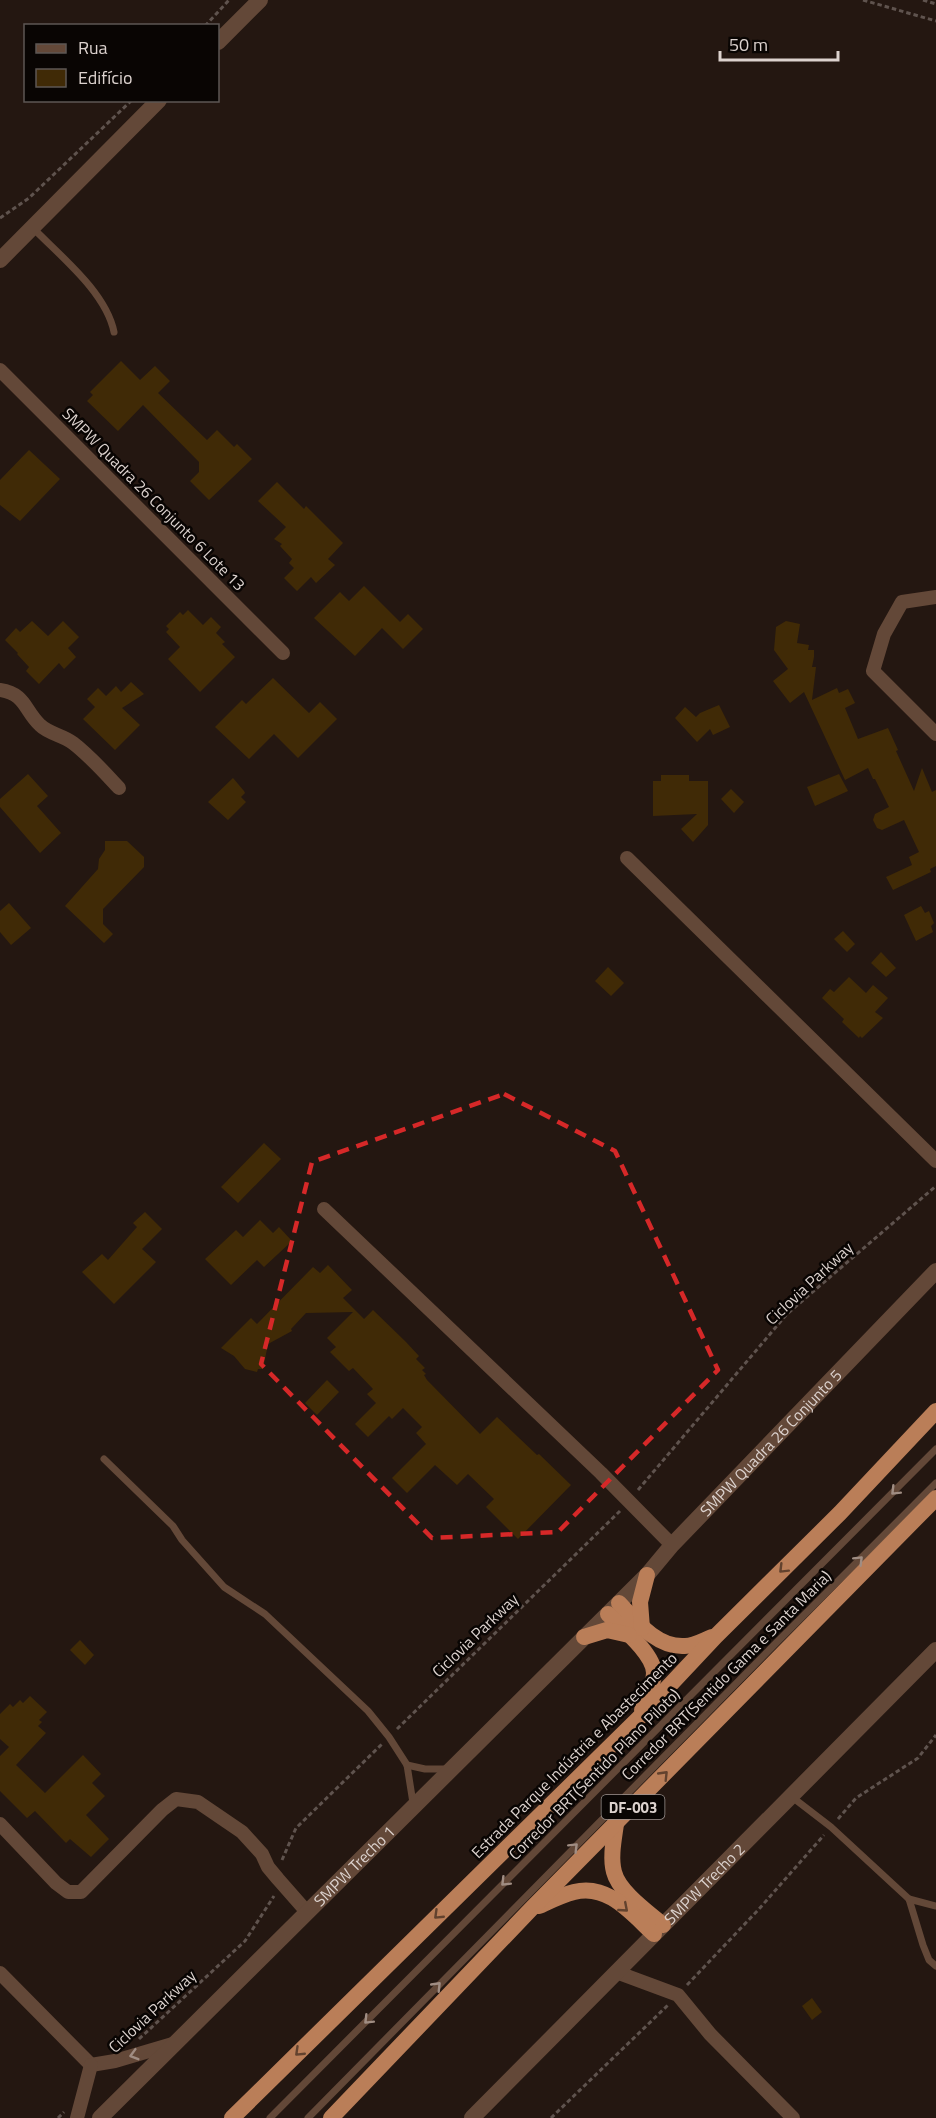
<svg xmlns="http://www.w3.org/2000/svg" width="936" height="2118" viewBox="0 0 936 2118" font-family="'Titillium Web',sans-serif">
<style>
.building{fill:#402a06}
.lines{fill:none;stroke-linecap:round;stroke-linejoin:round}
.path{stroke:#5f534e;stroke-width:3;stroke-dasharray:4.5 3;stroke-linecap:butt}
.service{stroke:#634838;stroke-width:7}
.minor{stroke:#634838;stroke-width:14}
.tertiary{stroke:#634838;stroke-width:16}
.trunk{stroke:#ba7e58;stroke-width:16}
.oneway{stroke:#a08d83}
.oneway2{stroke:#62422e}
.marked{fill:none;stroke:#d62828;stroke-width:4.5;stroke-dasharray:12 8;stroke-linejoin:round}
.labels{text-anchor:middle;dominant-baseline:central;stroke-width:5;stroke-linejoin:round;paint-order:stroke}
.shield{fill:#090503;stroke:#9d9491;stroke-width:1.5}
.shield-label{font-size:15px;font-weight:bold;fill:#dcd2ce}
.street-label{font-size:16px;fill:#dcd2ce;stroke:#090503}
</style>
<rect width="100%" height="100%" fill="#241711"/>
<g class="building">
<path d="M121,361L140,380L155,366L170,381L158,393L207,440L217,430L234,447L237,444L252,459L209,500L190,481L199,472V462L143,405L118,431L87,401L93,395L90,392Z"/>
<path d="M29,450L60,479L20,521L0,505V480Z"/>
<path d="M277,482L304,509L306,506L343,543L328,559L335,565L316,583L311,577L297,591L284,578L294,568L289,563L292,559L280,546L282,544L274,539L286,527L258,501Z"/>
<path d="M364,586L400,622L408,614L423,629L403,649L382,628L355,656L314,618L340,592L349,601Z"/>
<path d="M188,610L203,625L211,617L221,627L216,633L225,642L222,644L235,657L200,692L168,659L180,647L166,632L169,629L166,626L180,612L183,615Z"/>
<path d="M32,621L48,636L63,621L79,637L68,648L76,657L64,669L59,663L39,684L26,671L29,667L17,654L18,653L5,640L16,628L20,632Z"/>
<path d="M786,621L800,624L797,643L809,645L808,650H814V657L812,667H816L812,700L837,688L839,693L848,689L855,703L845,708L858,739L888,728L898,750L896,751L914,791L922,768L932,792L936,790V866L930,869L931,872L893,890L886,877L912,865L909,857L919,852L904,820L882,830L877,828L873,820L875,814L889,807L875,779H873L868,768L845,780L804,692L790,703L773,681L788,669L774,650L776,627Z"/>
<path d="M273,678L309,713L320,702L337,719L298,758L274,734L249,759L215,727L242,700L246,704Z"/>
<path d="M131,682L144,694L122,708L140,725L115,750L83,719L95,707L87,699L98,688L106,696L116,686L121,692Z"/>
<path d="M719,705L730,727L713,735L710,729L697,742L675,718L685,707L696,717L700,713Z"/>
<path d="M28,774L48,796L37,806L61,833L40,853L0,807V799Z"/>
<path d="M839,774L848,791L815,806L807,787Z"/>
<path d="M661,775H689V781H708V825L693,842L681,829L697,814L653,816V781H661Z"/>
<path d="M233,778L244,791L245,793L241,797L246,802L228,820L208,802Z"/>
<path d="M731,789L744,802L734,813L721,799Z"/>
<path d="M105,841H127L144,857V867L103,909V924L113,934L104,943L65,906L98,869L99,859L105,850Z"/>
<path d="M9,903L31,928L11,945L0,932V911Z"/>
<path d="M921,906L925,913L929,911L934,923L931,926L933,932L916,941L904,915Z"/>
<path d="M843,931L855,944L847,952L834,939Z"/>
<path d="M881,952L896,968L886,977L871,963Z"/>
<path d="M608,967L624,983L611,996L595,981Z"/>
<path d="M849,977L866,993L873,985L888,998L875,1012L883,1018L862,1038L860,1036L859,1038L842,1022L844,1019L822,998L830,989L834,992Z"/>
<path d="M264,1143L281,1159L238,1203L221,1187Z"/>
<path d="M145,1212L162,1229L142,1249L156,1262L114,1304L82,1272L102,1254L108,1260L137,1227L133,1223Z"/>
<path d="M260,1220L273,1233L279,1227L292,1241L264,1267L257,1260L231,1285L205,1259L236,1230L243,1237Z"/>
<path d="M328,1265L352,1290L343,1298L364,1319L373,1310L406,1342L419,1356L416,1359L425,1368L422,1370L426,1374L424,1375L427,1380L480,1434L497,1417L537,1455L539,1454L571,1485L518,1539L486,1507L494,1499L468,1474L457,1485L435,1465L407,1493L392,1478L426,1444L416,1433L422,1427L403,1408L392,1419L389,1416L368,1437L355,1424L376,1403L367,1394L373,1389L353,1368L349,1371L330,1352L336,1347L327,1338L353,1312L306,1313L291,1329L292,1331L268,1344L263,1369H258L257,1372L245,1369L234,1356L221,1348L251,1318L257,1324L313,1267L320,1273Z"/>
<path d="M327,1380L339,1392L317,1415L305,1403Z"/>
<path d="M80,1640L94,1655L85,1665L70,1650Z"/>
<path d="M30,1696L47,1712L39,1720L42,1722L38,1726L46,1733L16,1765L45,1793L83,1755L101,1774L92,1783L105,1796L86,1815L109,1839L91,1857L70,1839L66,1843L35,1811L27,1818L0,1791V1756L9,1747L0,1739V1714L10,1704L13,1707L20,1700L23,1703Z"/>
<path d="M812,1998L822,2012L812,2020L802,2006Z"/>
</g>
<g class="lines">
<g class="path">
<path d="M863,0L936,21"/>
<path d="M923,0L936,4"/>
<path d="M205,26L229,0"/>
<path d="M0,218L29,198L132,100"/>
<path d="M638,1490L787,1314L936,1186"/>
<path d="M397,1729L620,1511"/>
<path d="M838,1819L856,1798L918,1758L936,1735"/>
<path d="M282,1860L296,1828L382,1744"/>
<path d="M687,1985L759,1909L824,1835"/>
<path d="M139,2039L245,1941L274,1896"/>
<path d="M58,2118L64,2112"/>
<path d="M551,2118L668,2005"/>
</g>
<g class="service">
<path d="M32,227C60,256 106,292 114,332"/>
<path d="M104,1459L173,1526L182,1540L224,1587L265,1614L368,1711L389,1737L407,1765L413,1803"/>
<path d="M407,1765L425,1769H446"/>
<path d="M792,1797L831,1827L909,1899L923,1945L929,1960L936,1966"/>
<path d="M909,1899L936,1906"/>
<path d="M270,2118L936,1449"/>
<path d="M308,2118L774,1645L936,1483"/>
</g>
<g class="minor">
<path d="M0,370L283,653"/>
<path d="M936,597L902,602L884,634L873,671L936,734"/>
<path d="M0,690C26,694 24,710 40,725C49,734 63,735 73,743C90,756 104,772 119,788"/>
<path d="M627,858L936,1161"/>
<path d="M324,1209L601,1473L672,1545"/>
<path d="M0,1824L56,1883L68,1892H81L162,1810L176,1799L198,1802L242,1832L262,1854L268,1867L278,1879L307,1912"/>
<path d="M616,1972L678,1995L710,2034L793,2118"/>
<path d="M0,1973L91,2065"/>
<path d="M91,2065L115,2061L176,2043"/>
<path d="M77,2118L91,2065"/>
</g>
<g class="tertiary">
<path d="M218,42L260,0"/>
<path d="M0,260L159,100"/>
<path id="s1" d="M100,2118L647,1575L672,1545L936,1271"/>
<path id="s2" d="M472,2118L936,1650"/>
</g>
<g class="trunk">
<path d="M619,1603C636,1621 657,1648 685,1646C694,1646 704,1640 712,1637"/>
<path d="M608,1614C621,1627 654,1654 654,1673C654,1685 646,1699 642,1710"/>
<path d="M642,1628L640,1602L647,1575"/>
<path d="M584,1637L607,1630L629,1635"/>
<path d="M616,1824C614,1839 610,1857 614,1872C619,1892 648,1912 663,1925"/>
<path d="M539,1906C550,1901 562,1895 574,1892C608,1883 632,1914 654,1934"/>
<path d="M232,2118L639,1718L716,1636L840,1513L936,1411"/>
<path d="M331,2118L532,1908L936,1498"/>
</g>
</g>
<defs><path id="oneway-chevron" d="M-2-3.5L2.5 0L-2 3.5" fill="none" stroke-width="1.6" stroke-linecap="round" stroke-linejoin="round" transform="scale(1.5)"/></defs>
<g class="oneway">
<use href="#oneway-chevron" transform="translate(895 1491) rotate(135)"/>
<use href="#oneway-chevron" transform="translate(859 1560) rotate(-45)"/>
<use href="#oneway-chevron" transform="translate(574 1847) rotate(-45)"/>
<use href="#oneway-chevron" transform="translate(505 1882) rotate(135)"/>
<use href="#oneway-chevron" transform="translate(437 1986) rotate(-46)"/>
<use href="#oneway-chevron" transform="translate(368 2020) rotate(135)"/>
<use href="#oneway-chevron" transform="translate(134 2055) rotate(164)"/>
</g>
<g class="oneway2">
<use href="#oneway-chevron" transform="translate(783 1569) rotate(135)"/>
<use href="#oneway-chevron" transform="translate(664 1775) rotate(-46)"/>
<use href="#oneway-chevron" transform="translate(624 1908) rotate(41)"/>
<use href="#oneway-chevron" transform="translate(438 1915) rotate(136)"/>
<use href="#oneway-chevron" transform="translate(299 2052) rotate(136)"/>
</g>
<path class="marked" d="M504,1094L615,1151L718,1370L558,1532L432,1538L261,1364L312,1162Z"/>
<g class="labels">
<rect class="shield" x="601.5" y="1795" width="63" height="24" rx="4.5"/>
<g class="shield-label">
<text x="633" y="1807">DF-003</text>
</g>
<g class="street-label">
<text transform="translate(154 499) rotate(45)">SMPW Quadra 26 Conjunto 6 Lote 13</text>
<text transform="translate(809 1283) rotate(-43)">Ciclovia Parkway</text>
<text stroke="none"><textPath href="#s1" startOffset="952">SMPW Quadra 26 Conjunto 5</textPath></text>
<text transform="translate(475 1635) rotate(-44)">Ciclovia Parkway</text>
<text transform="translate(726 1675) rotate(-45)">Corredor BRT(Sentido Gama e Santa Maria)</text>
<text transform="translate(574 1755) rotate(-45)">Estrada Parque Indústria e Abastecimento</text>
<text transform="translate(594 1774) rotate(-45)">Corredor BRT(Sentido Plano Piloto)</text>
<text stroke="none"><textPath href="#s1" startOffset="358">SMPW Trecho 1</textPath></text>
<text stroke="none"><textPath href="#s2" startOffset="330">SMPW Trecho 2</textPath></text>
<text transform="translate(152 2011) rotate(-43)">Ciclovia Parkway</text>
</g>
</g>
<rect x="24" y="24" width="195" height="78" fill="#090503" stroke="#5d5754" stroke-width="1.5"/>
<rect x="36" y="44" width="30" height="9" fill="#634838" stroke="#5d5754" stroke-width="1.5"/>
<text x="78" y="54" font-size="18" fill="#dcd2ce">Rua</text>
<rect x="36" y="69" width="30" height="18" fill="#402a06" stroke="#5d5754" stroke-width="1.5"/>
<text x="78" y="84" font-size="18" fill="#dcd2ce">Edifício</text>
<path d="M720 51v9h118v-9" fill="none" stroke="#dcd2ce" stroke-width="3"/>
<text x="729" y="51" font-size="18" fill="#dcd2ce" stroke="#090503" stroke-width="4.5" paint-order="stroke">50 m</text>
</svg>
